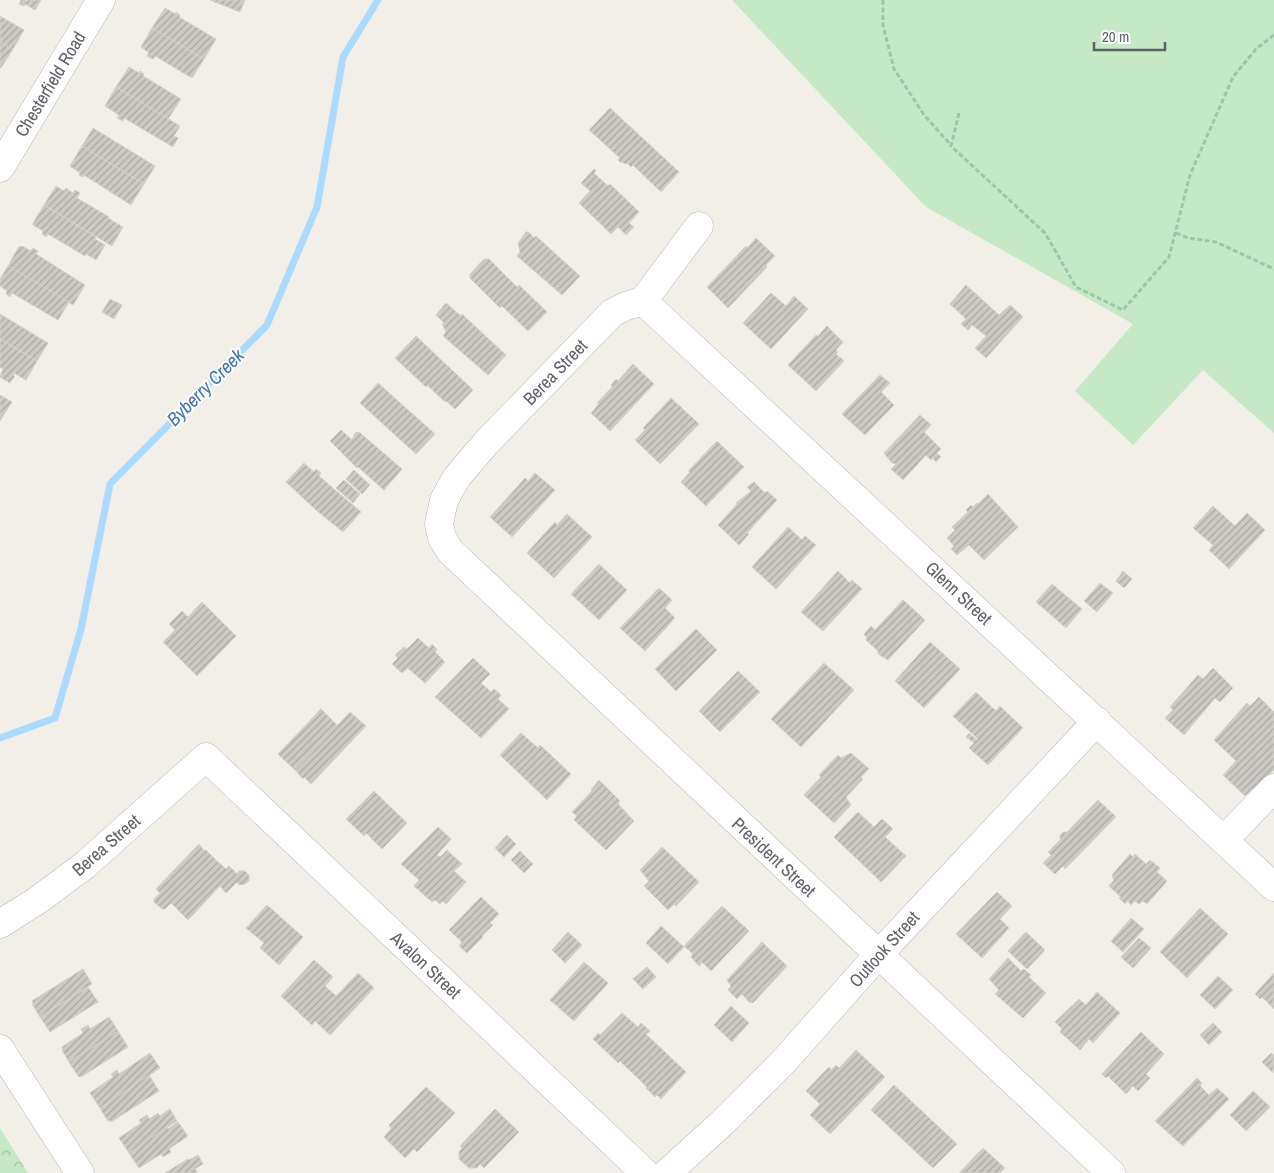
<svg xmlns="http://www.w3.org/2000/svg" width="1274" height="1173" viewBox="0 0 1274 1173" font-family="'Archivo Narrow',sans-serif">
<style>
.green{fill:#c5e8c5}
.forest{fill:url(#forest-crowns)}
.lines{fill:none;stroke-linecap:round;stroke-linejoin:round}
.stream{stroke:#aadaff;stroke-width:7}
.building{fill:url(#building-hatch);stroke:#d6d1c6}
.minor-casing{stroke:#b5b8bc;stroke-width:29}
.path{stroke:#9cc7a9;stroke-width:3;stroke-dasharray:5 2.5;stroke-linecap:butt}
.minor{stroke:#fff;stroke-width:28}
.labels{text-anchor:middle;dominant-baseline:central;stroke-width:4;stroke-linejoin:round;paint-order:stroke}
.street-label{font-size:18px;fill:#5f6368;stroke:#fff}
.water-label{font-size:19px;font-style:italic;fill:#4174aa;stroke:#fff}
</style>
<defs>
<pattern id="forest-crowns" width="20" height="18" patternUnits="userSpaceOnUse" patternTransform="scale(1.25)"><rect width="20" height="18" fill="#c5e8c5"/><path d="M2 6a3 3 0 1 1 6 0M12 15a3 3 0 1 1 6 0" fill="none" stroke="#a3c0a4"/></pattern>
<pattern id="building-hatch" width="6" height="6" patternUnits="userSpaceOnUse" patternTransform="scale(1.25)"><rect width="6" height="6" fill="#cccac5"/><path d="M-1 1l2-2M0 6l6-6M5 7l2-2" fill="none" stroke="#a9a8a4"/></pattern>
</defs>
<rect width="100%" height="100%" fill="#f1efe8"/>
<path class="green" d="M732,0H1274V433L1203,370L1133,445L1075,391L1133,324L926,207Z"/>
<path class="forest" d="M0,1128L28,1173H0Z"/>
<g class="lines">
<path class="stream" d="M0,738L55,718L81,629L110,484L267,325L317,207L343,57L378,0"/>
</g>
<g class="building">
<path d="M20,0H41L35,10L25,4L24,6L19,4L21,1Z"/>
<path d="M210,0H245L240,12Z"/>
<path d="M165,8L175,14L176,12L180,15L179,17L216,39L204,59L152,28Z"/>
<path d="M0,16L24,30L13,49L0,42Z"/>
<path d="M152,28L204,59L192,78L155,56L153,59L147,56L149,53L141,47Z"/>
<path d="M0,42L13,49L1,68H0Z"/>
<path d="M129,67L139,73L140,71L144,74L143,76L181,99L168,119L116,87Z"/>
<path d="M116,87L180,126L174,136L178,138L173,147L124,118L123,121L117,118L119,115L105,106Z"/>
<path d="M610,108L679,172L661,192L633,165L631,167L627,163L625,164L622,162L621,163L618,160L620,158L589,130Z"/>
<path d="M93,128L155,166L144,184L82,146Z"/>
<path d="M82,146L144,184L131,205L84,175L83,177L79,175L80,173L70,166Z"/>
<path d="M594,169L596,170L594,173L608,186L610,184L639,212L629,223L634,227L626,235L618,227L611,234L579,203L590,191L581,183Z"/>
<path d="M56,186L64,191L66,188L73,193L75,190L80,193L77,198L109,217L108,218L123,227L112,246L44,205Z"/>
<path d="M44,205L96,237L95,239L105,245L96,260L86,254L85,256L48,234L46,237L42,234L43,231L33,225V223Z"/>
<path d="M526,232H529L534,238L536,236L580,276L562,295L517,256L520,252L518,243Z"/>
<path d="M756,238L775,256L766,265L767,267L728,308L707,287L746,246L747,248Z"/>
<path d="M19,246L21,247L22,246L31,251L33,248L38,251L36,254L85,285L73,305L8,266Z"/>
<path d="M484,259H489L517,287L519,285L547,312L528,331L502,306L500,308L470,278V274Z"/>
<path d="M8,266L69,302L58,320L12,293L10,297L6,294L7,291L0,286V279Z"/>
<path d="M966,285L999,315L1010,305L1023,317L986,358L975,348L986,336L972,325L968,330L961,324L966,319L950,304Z"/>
<path d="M771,293L786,306L794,296L808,309L771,349L743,323Z"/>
<path d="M110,299L122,305L114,319L102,312Z"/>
<path d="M446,303L461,316L462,314L506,355L488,375L443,336L446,332L442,324L444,323L436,315Z"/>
<path d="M0,314L48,343L37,361L0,339Z"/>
<path d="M827,326L843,342L836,350L838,352L836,354L844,361L816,391L788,365L816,335L818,336Z"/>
<path d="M416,336L473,390L455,409L446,401L445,402L427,385L426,387L395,358Z"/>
<path d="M0,339L37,361L26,380L14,373L13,375L15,376L10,383L0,377L3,369L0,367Z"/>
<path d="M633,364L654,384L610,431L591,413L599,404L597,403L612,387L611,385L616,379L618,381Z"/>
<path d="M880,375L890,383L881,392L894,405L865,435L842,414Z"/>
<path d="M378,383L435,434L416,454L360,403Z"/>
<path d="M0,395L12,402L0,421Z"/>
<path d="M671,398L699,424L660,464L635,440L645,430L643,428Z"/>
<path d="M920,415L931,425L924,432L941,449L937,453L941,457L936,462L933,458L931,460L926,455L903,480L891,469L896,464L892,463L884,453Z"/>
<path d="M341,430L352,440L355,433L359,432L402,469L384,490L358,467L357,468L330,441Z"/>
<path d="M717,441L744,467L706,506L681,482L690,472L688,471Z"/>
<path d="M304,463L314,472L316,469L321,473L319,476L361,512L343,532L316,510L286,482Z"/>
<path d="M354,470L370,485L362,494L346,479Z"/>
<path d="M535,473L555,490L512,537L490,517L525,478L528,481Z"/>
<path d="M344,480L360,494L353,503L336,488Z"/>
<path d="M754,482L765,493L767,491L777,500L747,533L749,534L739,545L718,525L737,504L736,503L751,491L747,487Z"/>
<path d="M988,494L1018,527L984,560L969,545L957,555L951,549L954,546L947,538L955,530L952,527L968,512L966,510L971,505L973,507L977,503L978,504Z"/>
<path d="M1213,506L1235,526L1247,513L1265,530L1229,569L1209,550L1213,545L1193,528Z"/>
<path d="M567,514L592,537L554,578L527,553L555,522L557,525Z"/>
<path d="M788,527L802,540L805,536L816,545L776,589L752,567Z"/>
<path d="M599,564L627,590L599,620L571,594Z"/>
<path d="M838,571L850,583L852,580L862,589L823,631L801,612Z"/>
<path d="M1123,571L1132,579L1124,588L1116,581Z"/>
<path d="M1100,583L1113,593L1097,612L1084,601Z"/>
<path d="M1052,584L1082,609L1066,628L1036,602Z"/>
<path d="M659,588L672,600L665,608L675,618L645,651L620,628Z"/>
<path d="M903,600L925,620L888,660L878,654V651L866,640L867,638L864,634L871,626L875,630Z"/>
<path d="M202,602L236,636L197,676L163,642L175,630L169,624L182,611L188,617Z"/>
<path d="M696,629L717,650L676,691L655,669Z"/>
<path d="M418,638L429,648L432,644L437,649L435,652L445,662L425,683L408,668L402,673L392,664L398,658L395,655L404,647L407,649Z"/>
<path d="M930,642L960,669L924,708L895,681Z"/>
<path d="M473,658L490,674L481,683L491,692L494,689L501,695L498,699L509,709L481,738L435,697Z"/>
<path d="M824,663L854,690L801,747L771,719Z"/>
<path d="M1213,668L1233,688L1220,702L1215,698L1184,735L1165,718L1173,710L1170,707L1198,675L1203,679Z"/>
<path d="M738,671L760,692L720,732L699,711Z"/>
<path d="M976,692L996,711L1000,706L1023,728L988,765L969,748L974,743L966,737L969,733L977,740L978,739L953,716Z"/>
<path d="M1259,697L1274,712V770L1255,790L1253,788L1245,796L1223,775L1236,761L1214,740L1247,703L1250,706Z"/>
<path d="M321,709L338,726L295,770L278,754Z"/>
<path d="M350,712L366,726L311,784L304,777L303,779L295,770Z"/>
<path d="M521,733L538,748L540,745L571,774L547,800L500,755Z"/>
<path d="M851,753L869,769L861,777L863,779L846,797L851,805L834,823L804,795L821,777L819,775L838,755L841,758Z"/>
<path d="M599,780L620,801L618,804L634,821L606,850L574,820L577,816L572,812L592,791L591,790Z"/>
<path d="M374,791L407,823L382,849L366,833L364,836L346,819Z"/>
<path d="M1098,800L1116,817L1065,869L1063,866L1055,874L1043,863L1051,855L1048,852L1060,840V836L1063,832H1067Z"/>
<path d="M858,812L874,827L882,819L893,829L885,837L906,856L881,882L834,837Z"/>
<path d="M438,827L451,839L437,855L440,857L447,850L462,864L454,871L466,882L446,904L442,901L440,904L435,900L432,902L414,886L419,880L401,864Z"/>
<path d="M507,835L516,844L504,857L495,848Z"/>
<path d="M199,844L204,851L206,850L215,859L165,909H162L154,902V899L160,893L156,889Z"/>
<path d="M662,847L699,882L676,906L674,904L668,910L644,886L649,881L640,870Z"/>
<path d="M520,851L533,864L524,873L511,860Z"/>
<path d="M1130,854L1133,857L1135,854L1146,864L1150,860L1160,868L1157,872L1167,881L1147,904L1143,901L1139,904L1135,901L1131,905L1128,901L1125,904L1119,898L1121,897L1109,886L1114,880L1112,875Z"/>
<path d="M215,859L226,869L229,866L237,874L239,871H245L249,875V881L245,884L239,885L237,882L226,893L220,886L188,920L171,903Z"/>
<path d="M997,892L1012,906L1000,919L1009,928L982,958L956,934Z"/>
<path d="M481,897L499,914L490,923L493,925L482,936L483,937L467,953L459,946L462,942L449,930Z"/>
<path d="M267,905L303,937L279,965L260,948L264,943L246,928Z"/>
<path d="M722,906L749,931L711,971L702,962L699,966L691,957L693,954L684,946Z"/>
<path d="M1200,908L1228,934L1187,978L1160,952Z"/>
<path d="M1131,918L1144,929L1123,952L1111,941Z"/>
<path d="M661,926L684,947L668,964L646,943Z"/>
<path d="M568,932L582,945L565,963L552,950Z"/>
<path d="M1026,932L1045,950L1027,969L1008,951Z"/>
<path d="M1139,938L1151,948L1133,968L1121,957Z"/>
<path d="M762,942L787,966L753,1003L749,1002L742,994L737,999L728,990L731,986L727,980Z"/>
<path d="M1008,958L1021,971L1024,969L1031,975L1029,977L1046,993L1023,1018L995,994L999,990L989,979Z"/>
<path d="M314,960L333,977L325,986L336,996L358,973L374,988L330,1035L315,1021L312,1025L281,996Z"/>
<path d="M584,962L608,983L574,1021L550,1000Z"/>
<path d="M647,967L656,977L643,989L633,979Z"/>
<path d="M83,969L92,984L40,1017L32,1004H34L32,1001Z"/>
<path d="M1274,973V1009L1262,997L1260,999L1255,994Z"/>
<path d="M1218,976L1233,990L1215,1009L1200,995Z"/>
<path d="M88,987L98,1002L50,1032L40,1017Z"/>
<path d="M1097,992L1120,1013L1093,1043L1089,1039L1080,1050L1060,1032L1062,1029L1055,1022L1079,999L1086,1005Z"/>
<path d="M731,1006L749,1023L732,1042L714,1025Z"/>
<path d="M622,1013L638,1027L641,1023L650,1031L646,1034L686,1072L661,1099L657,1095L655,1097L646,1088L647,1087L620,1061L618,1063L593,1039L598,1033L600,1035Z"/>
<path d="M109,1017L118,1031L69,1062L62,1050L63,1049L62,1047L83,1033L81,1029L88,1025L90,1029Z"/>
<path d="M1213,1023L1222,1032L1209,1045L1200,1035Z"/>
<path d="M118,1031L128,1047L81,1077L78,1076L69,1062Z"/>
<path d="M1141,1032L1164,1054L1146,1074L1150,1078L1138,1091L1133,1086L1126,1094L1108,1076L1106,1078L1102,1074Z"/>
<path d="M856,1050L885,1077L830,1134L810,1115L820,1104L806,1091L829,1067L831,1070L836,1065L839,1068Z"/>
<path d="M150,1053L160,1068L100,1108L90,1093L113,1077L111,1074L117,1070L119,1074Z"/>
<path d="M1271,1053L1274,1055L1273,1073L1262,1062Z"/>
<path d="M149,1075L159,1091L111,1122L110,1120L108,1121L100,1108Z"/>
<path d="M1197,1078L1202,1083L1200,1086L1209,1095L1217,1088L1229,1099L1183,1146L1155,1121Z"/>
<path d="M894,1085L957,1144L933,1168L871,1110Z"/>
<path d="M426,1087L455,1113L417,1152L414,1149L405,1158L384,1137L391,1129L389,1125Z"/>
<path d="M1253,1091L1270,1107L1246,1131L1230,1115Z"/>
<path d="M170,1109L177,1121L129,1153L119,1138L141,1123L139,1120L147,1115L149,1119L158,1113L160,1116Z"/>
<path d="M495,1109L519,1132L484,1168L480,1164L477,1168H469L459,1159V1152L462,1148L460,1146Z"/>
<path d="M178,1122L188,1136L169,1149L171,1152L163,1157L161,1154L139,1168L129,1153L167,1127L168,1129Z"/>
<path d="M983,1148L1005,1168L1000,1173H959Z"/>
<path d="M198,1155L203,1164L195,1169L198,1173H165L188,1159L189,1160Z"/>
</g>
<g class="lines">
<g class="minor-casing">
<g id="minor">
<path d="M0,168L101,0"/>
<path d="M699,226L643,301L626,306L612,313L486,443L457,477L444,500L439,524L442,538L451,552L1111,1173"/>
<path d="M643,301L1274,887"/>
<path d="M1224,840L1274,788"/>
<path d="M0,924L38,900L85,865L206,757L645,1173"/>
<path d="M0,1049L80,1173"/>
<path d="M667,1173L722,1123L785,1060L878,955L1097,721"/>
</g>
</g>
<g class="path">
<path d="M883,0V25L894,69L924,115L951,145"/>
<path d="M959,113L951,146L1045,233L1076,287L1123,310L1169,257L1190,175L1233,77L1256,49L1274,35"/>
<path d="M1176,233L1188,238L1216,242L1274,269"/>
</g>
<use href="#minor" class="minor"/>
</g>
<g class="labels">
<g class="street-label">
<text transform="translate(50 84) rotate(-59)">Chesterfield Road</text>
<text transform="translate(555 372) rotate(-46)">Berea Street</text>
<text transform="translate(959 593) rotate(43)">Glenn Street</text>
<text transform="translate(106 845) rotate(-41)">Berea Street</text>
<text transform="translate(774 857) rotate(43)">President Street</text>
<text transform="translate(884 949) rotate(-48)">Outlook Street</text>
<text transform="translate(426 965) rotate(43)">Avalon Street</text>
</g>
<g class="water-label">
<text transform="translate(205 387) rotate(-45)">Byberry Creek</text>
</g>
</g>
<path d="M1094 42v8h71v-8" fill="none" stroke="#5f6368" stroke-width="2.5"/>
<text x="1102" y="42" font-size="15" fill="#5f6368" stroke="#ffffff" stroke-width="4" paint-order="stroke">20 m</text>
</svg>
